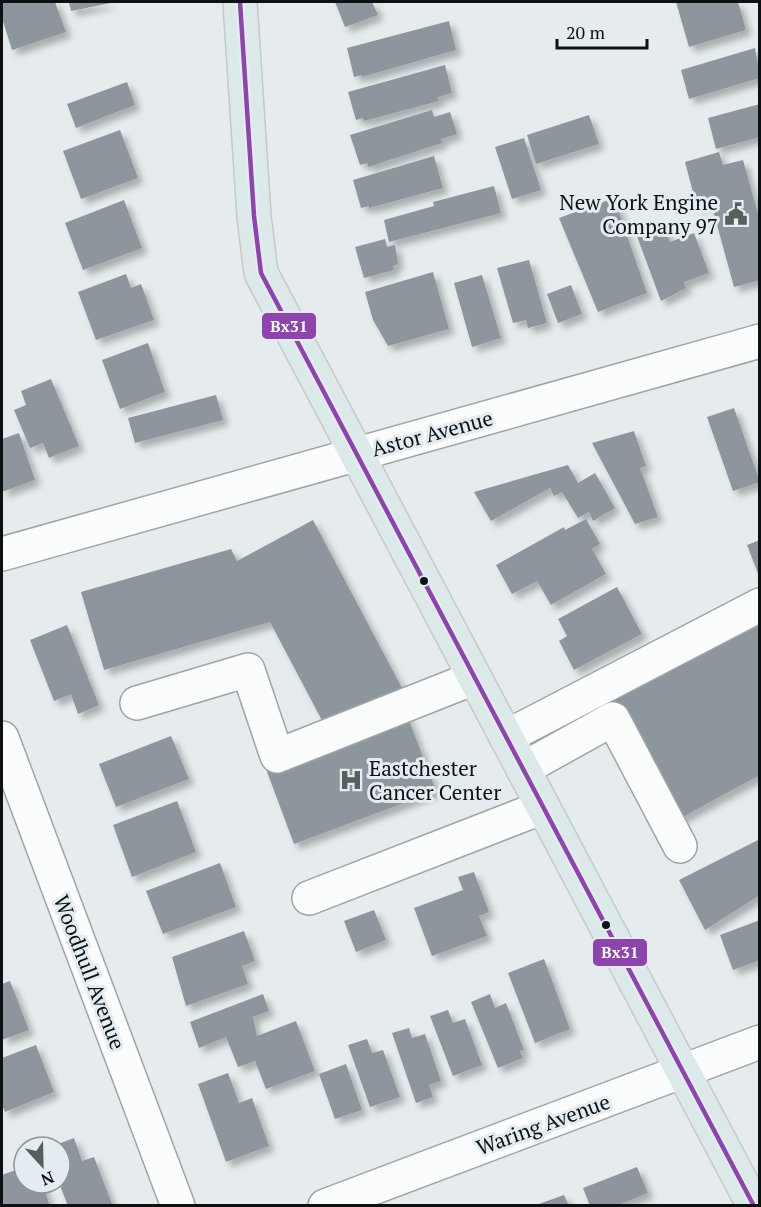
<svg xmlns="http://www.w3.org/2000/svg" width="761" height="1207" viewBox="0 0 761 1207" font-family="'PT Serif',serif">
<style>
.building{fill:#8c969c;filter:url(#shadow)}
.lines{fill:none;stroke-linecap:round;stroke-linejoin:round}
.minor-casing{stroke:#9fa4a5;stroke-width:36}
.major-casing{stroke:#c6c8c9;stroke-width:36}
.minor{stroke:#fbfcfc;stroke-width:33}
.major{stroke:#dce9e9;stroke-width:33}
.bus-1-casing{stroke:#e3edf1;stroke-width:9}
.bus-1{stroke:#8e44ad;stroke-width:4.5}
.bus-dot{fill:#0d1112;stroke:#e3edf1;stroke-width:2}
.labels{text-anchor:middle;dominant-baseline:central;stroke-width:6;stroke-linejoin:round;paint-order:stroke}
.poi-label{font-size:21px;fill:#0d1112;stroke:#e3edf1;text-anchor:end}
.street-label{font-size:21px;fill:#0d1112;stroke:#e3edf1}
.line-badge{stroke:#e3edf1;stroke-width:2}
.badge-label{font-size:16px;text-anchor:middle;font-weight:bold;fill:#fff}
</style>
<defs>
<filter id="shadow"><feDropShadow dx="5.5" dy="5.5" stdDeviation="3" flood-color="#0004"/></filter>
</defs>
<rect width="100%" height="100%" fill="#e6ecee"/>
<g class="building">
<path d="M2,2H55L66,32L12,50L2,18Z"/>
<path d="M69,2H111V3L71,11Z"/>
<path d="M335,2H372L378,15L345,27Z"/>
<path d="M676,2H738L746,30L689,47Z"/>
<path d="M449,21L456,50L362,77V75L354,77L347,48Z"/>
<path d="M755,48L760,78L689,99L681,70Z"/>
<path d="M445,65L452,93L438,97L439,101L364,121L363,118L356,120L348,92Z"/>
<path d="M127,82L135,105L76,128L67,104Z"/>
<path d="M760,104V137L716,149L708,118Z"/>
<path d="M432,110L434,117L450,112L457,134L441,139L442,143L368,167L367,163L360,165L350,135Z"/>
<path d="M589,115L599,144L536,164L527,135Z"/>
<path d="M120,130L138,178L81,199L63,151Z"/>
<path d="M524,138L541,190L512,199L495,147Z"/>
<path d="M719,152L723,165L743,160L760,221V280L734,287L711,203L697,207L685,162Z"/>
<path d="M434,156L443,188L369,208V206L361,208L353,180Z"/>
<path d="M494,186L501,213L389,242L384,220L434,206L433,202Z"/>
<path d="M614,198L647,293L598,312L559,218Z"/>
<path d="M124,200L142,248L83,270L65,223Z"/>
<path d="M662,221L670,242L694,233L709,273L684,282L686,288L661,301L635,231Z"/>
<path d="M385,239L387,247L395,245L398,264L393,266L394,270L364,278L355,247Z"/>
<path d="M529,260L547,323L528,328L526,320L513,323L497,268Z"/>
<path d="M433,272L449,329L388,346L373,320L365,292Z"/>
<path d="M126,274L131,288L141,284L154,320L96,340L78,292Z"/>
<path d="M482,275L501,338L472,347L454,283Z"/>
<path d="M571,285L582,314L558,323L547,294Z"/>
<path d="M148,343L165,392L120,409L102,360Z"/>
<path d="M51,379L79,446L49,458L43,443L30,448L14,410L26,405L21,391Z"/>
<path d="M216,395L223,420L135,443L128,418Z"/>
<path d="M734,408L760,482L733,491L707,417Z"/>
<path d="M634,431L646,466L640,468L658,517L635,524L592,443Z"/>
<path d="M19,433L35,480L2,492V439Z"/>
<path d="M568,465L578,483L595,473L615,508L593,521L589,512L578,518L562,492L554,496L550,488L491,521L474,492Z"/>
<path d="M586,519L600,544L592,549L606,574L551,605L537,581L512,594L496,565L564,527L565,530Z"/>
<path d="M313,520L403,690L327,730L270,622L104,670L81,592L231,549L237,561Z"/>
<path d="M760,540V576H759L747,545Z"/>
<path d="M617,587L642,634L574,670L559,641L567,636L558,619Z"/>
<path d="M760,615V775L677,820L609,695Z"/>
<path d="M67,625L99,705L78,714L71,694L54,701L30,640Z"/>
<path d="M407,715L436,791L294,844L266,769Z"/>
<path d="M171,736L189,779L116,807L99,764Z"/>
<path d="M177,801L196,852L132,877L113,825Z"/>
<path d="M760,839V895L705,930L679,880Z"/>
<path d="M220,863L236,907L163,934L146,891Z"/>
<path d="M474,872L489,912L479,916L487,936L432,956L414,908L463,890L458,877Z"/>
<path d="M374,910L386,940L356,952L344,921Z"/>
<path d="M760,920V960L733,970L720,935Z"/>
<path d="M244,931L255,961L242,966L248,984L186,1006L172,957Z"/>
<path d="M544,959L570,1029L535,1043L508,973Z"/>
<path d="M10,981L29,1030L2,1040V984Z"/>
<path d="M263,994L269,1011L253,1017L257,1036L296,1021L315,1071L266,1089L255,1061L238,1067L226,1037L199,1048L190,1022Z"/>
<path d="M490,994L495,1008L506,1003L524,1050L520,1051L523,1058L498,1068L471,1002Z"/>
<path d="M448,1010L453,1023L465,1019L482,1065L453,1076L430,1016Z"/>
<path d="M409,1028L412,1038L425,1034L441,1081L429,1085L433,1097L416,1103L392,1033Z"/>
<path d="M367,1039L372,1053L383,1050L400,1097L370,1107L348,1045Z"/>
<path d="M36,1045L54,1092L5,1112L2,1105V1058Z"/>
<path d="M346,1064L362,1110L335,1119L319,1074Z"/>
<path d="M228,1073L239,1103L252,1098L269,1146L226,1162L198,1084Z"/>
<path d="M74,1138L82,1161L94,1157L112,1204L68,1206L59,1183L60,1147H50Z"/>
<path d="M24,1167V1183H42L50,1206H2V1175Z"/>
<path d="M637,1167L648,1193L616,1206H590L583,1188Z"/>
<path d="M564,1195L569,1206H536V1205Z"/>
</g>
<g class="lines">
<g class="minor-casing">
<g id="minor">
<path d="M2,554L760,341"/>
<path d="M137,703L248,670L277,756L474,678"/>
<path d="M506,737L760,605"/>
<path d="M2,738L178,1206"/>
<path d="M523,769L613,719L680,846"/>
<path d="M309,898L543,807"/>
<path d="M325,1206L760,1042"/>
</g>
</g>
<g class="major-casing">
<path id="major" d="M240,2L254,216L261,273L754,1206"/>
</g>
<use href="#minor" class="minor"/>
<use href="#major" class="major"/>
<g class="bus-1-casing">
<path id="bus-1" d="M240,2L254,216L261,273L754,1206"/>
</g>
<use href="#bus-1" class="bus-1"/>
</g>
<defs>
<g id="civic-bare" transform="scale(1.8)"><path d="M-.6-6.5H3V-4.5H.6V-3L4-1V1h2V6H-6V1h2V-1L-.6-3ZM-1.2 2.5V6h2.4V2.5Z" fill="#595e5f" stroke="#e3edf1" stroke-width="2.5" paint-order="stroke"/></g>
<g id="hospital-bare" transform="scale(1.8)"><path d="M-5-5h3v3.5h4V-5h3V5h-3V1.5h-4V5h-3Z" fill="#595e5f" stroke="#e3edf1" stroke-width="2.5" paint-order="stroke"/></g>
</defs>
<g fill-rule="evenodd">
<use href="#civic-bare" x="736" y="214"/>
<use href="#hospital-bare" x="351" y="780"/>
</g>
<g class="bus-dot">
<circle cx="424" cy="581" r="5"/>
<circle cx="606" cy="925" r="5"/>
</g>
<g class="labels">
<g class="poi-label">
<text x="718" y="202">New York Engine<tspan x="718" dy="24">Company 97</tspan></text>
<text x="369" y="768" text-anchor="start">Eastchester<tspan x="369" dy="24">Cancer Center</tspan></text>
</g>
<g class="street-label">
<text transform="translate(432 433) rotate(-15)">Astor Avenue</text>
<text transform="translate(90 972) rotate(69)">Woodhull Avenue</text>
<text transform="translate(543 1124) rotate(-20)">Waring Avenue</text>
</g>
</g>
<g class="line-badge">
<rect x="261" y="312" width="56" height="28" rx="6" fill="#8e44ad"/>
<rect x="592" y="938" width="56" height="29" rx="6" fill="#8e44ad"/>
</g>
<g class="badge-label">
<text x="289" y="332">Bx31</text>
<text x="620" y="958">Bx31</text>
</g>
<rect width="761" height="1207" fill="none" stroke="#0d1112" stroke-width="6"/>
<g transform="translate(42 1165) rotate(158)"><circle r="28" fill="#e3edf1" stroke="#8d9598" stroke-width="1.5"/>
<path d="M0-4.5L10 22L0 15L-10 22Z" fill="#595e5f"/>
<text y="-9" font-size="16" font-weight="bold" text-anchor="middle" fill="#0d1112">N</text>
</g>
<path d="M557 39v9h90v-9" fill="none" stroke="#0d1112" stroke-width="3"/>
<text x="566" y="39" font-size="18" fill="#0d1112" stroke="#e3edf1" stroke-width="4.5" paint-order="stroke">20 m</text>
</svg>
